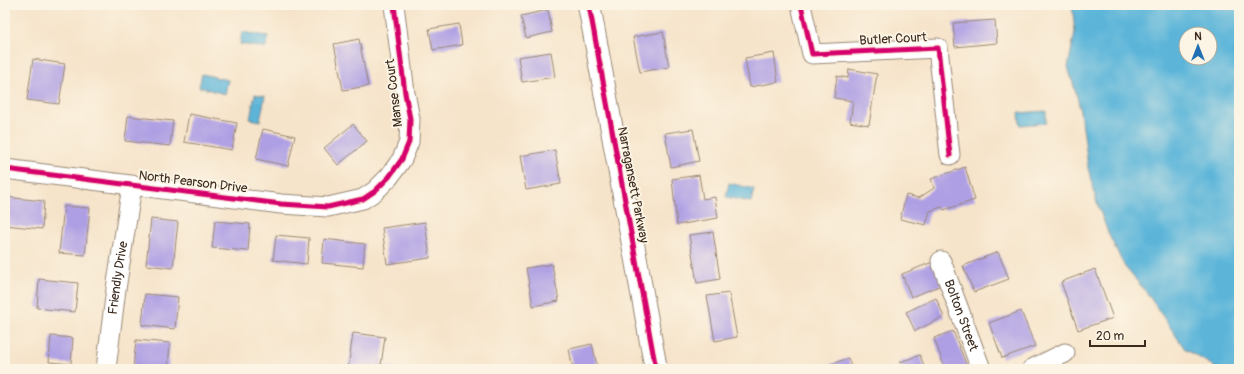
<svg xmlns="http://www.w3.org/2000/svg" width="1244" height="374" viewBox="0 0 1244 374" font-family="Pangolin,sans-serif">
<style>
.water{fill:#5cb5d9;stroke:#4c707c;fill-rule:evenodd}
.building{fill:#ae9fe4}
.lines{fill:none;stroke-linecap:round;stroke-linejoin:round}
.minor-casing{stroke:#988774;stroke-width:21}
.tertiary-casing{stroke:#988774;stroke-width:24}
.minor{stroke:#fff;stroke-width:19}
.tertiary{stroke:#fff;stroke-width:22}
.cycleway-casing{stroke:#fcf5e5;stroke-width:8}
.cycleway{stroke:#d6006c;stroke-width:5}
.labels{text-anchor:middle;dominant-baseline:central;stroke-width:3.5;stroke-linejoin:round;paint-order:stroke}
.street-label{font-size:13px;fill:#3b2a1e;stroke:#fcf5e5}
</style>
<rect width="100%" height="100%" fill="#fcf5e5"/>
<filter id="ink" filterUnits="userSpaceOnUse"><feTurbulence type="fractalNoise" baseFrequency=".025" numOctaves="2"/><feDisplacementMap in="SourceGraphic" scale="8" xChannelSelector="R" yChannelSelector="G"/><feConvolveMatrix kernelMatrix="1 2 1 2 8 2 1 2 1" color-interpolation-filters="sRGB"/></filter>
<filter id="wash" filterUnits="userSpaceOnUse"><feTurbulence type="fractalNoise" baseFrequency=".012" numOctaves="4" result="noise"/><feDisplacementMap in="SourceGraphic" scale="16" xChannelSelector="R" yChannelSelector="G"/><feGaussianBlur stdDeviation="0.9" result="paint"/><feColorMatrix in="noise" values="0 0 0 0 0 0 0 0 0 0 0 0 0 0 0 0 0 1.4 0 .05"/><feComposite in="paint" operator="in"/></filter>
<g filter="url(#wash)">
<rect width="100%" height="100%" fill="#f6e4ca"/>
<g class="water">
<path d="M1072,5H1239V369H1214L1215,367L1185,349L1147,293L1125,267L1109,235L1097,203L1088,168L1084,134L1078,100L1068,67L1075,32ZM1186,34H1210V58H1186Z"/>
<path d="M242,32L268,36L266,48L240,44Z"/>
<path d="M202,74L228,80L225,94L199,87Z"/>
<path d="M255,94L265,96L260,121L250,119Z"/>
<path d="M1046,111V123L1020,125L1019,113Z"/>
<path d="M729,183L754,189L751,202L726,197Z"/>
</g>
<g id="blocks">
<g class="building">
<path d="M548,10L552,32L526,38L521,16Z"/>
<path d="M995,20L997,43L955,47L953,23Z"/>
<path d="M459,24L462,45L433,50L429,29Z"/>
<path d="M663,32L669,67L640,72L633,37Z"/>
<path d="M359,39L368,86L343,90L334,44Z"/>
<path d="M551,52L555,77L522,82L518,57Z"/>
<path d="M774,53L778,82L750,87L745,58Z"/>
<path d="M33,59L65,64L59,104L27,100Z"/>
<path d="M849,69L877,74L869,125L850,122L853,101L834,98L837,76L848,78Z"/>
<path d="M189,114L237,123L232,150L184,142Z"/>
<path d="M128,116L173,121L170,146L125,141Z"/>
<path d="M353,124L367,141L338,165L324,148Z"/>
<path d="M263,129L295,136L288,166L256,159Z"/>
<path d="M693,129L699,161L671,167L665,133Z"/>
<path d="M555,150L561,184L526,190L520,156Z"/>
<path d="M965,167L975,200L944,210L942,207L930,211L926,225L900,219L906,195L919,198L934,188L931,179Z"/>
<path d="M699,175L703,199L715,197L718,218L677,225L672,179Z"/>
<path d="M5,197L44,201L42,229L5,225Z"/>
<path d="M64,206L90,208L85,255L59,253Z"/>
<path d="M151,219L178,222L173,268L146,265Z"/>
<path d="M215,221L250,224L248,251L212,248Z"/>
<path d="M425,222L430,258L387,264L382,228Z"/>
<path d="M713,232L720,279L697,283L689,235Z"/>
<path d="M276,235L309,238L307,264L273,260Z"/>
<path d="M324,239L365,244L363,267L322,263Z"/>
<path d="M998,252L1009,279L974,292L963,266Z"/>
<path d="M935,261L944,284L911,297L902,274Z"/>
<path d="M552,264L559,301L533,306L526,268Z"/>
<path d="M1095,269L1113,318L1078,330L1061,282Z"/>
<path d="M39,279L78,283L75,312L37,308Z"/>
<path d="M729,293L737,337L715,341L707,296Z"/>
<path d="M145,294L178,297L175,329L142,325Z"/>
<path d="M936,298L944,317L915,331L906,312Z"/>
<path d="M1021,311L1035,346L1002,358L989,323Z"/>
<path d="M953,331L968,369H945L934,338Z"/>
<path d="M353,333L385,337L381,365L400,369H348Z"/>
<path d="M51,336L73,338L71,364L49,362Z"/>
<path d="M136,340L170,343L168,369H133Z"/>
<path d="M592,344L598,369H573L569,349Z"/>
<path d="M920,355L925,369H903L900,362Z"/>
<path d="M848,358L852,369H825L824,367Z"/>
</g>
</g>
</g>
<g filter="url(#ink)">
<use href="#blocks" fill-opacity="0" stroke="#988774" stroke-width="1"/>
<g class="lines">
<g class="minor-casing">
<g id="minor">
<path d="M801,5L812,54L938,48L950,155"/>
<path d="M5,169L281,204L328,207L363,199L375,191L389,177L402,159L409,142L410,119L405,93L394,5"/>
<path id="s1" d="M941,261L981,369"/>
<path id="s2" d="M106,369L116,289L132,186"/>
<path d="M1032,369L1065,353"/>
</g>
</g>
<g class="tertiary-casing">
<path id="tertiary" d="M589,5L656,369"/>
</g>
<use href="#minor" class="minor"/>
<use href="#tertiary" class="tertiary"/>
<g class="cycleway-casing">
<g id="cycleway">
<path d="M589,5L656,369"/>
<path d="M801,5L812,54L938,48L950,155"/>
<path d="M5,169L281,204L328,207L363,199L375,191L389,177L402,159L409,142L410,119L405,93L394,5"/>
</g>
</g>
<use href="#cycleway" class="cycleway"/>
</g>
</g>
<g class="labels">
<g class="street-label">
<text transform="translate(893 39) rotate(-3)">Butler Court</text>
<text transform="translate(394 93) rotate(-97)">Manse Court</text>
<text transform="translate(193 182) rotate(7)">North Pearson Drive</text>
<text transform="translate(633 185) rotate(79)">Narragansett Parkway</text>
<text stroke="none"><textPath href="#s2" startOffset="92">Friendly Drive</textPath></text>
<text stroke="none"><textPath href="#s1" startOffset="58">Bolton Street</textPath></text>
</g>
</g>
<rect width="1244" height="374" fill="none" stroke="#fcf5e5" stroke-width="20"/>
<g transform="translate(1198 46)"><circle r="19" fill="#fcf5e5" stroke="#afa495"/>
<path d="M0-3L7 15L0 10L-7 15Z" fill="#1f6fb2"/>
<text y="-6" font-size="11" font-weight="bold" text-anchor="middle" fill="#3b2a1e">N</text>
</g>
<path d="M1090 340v6h55v-6" fill="none" stroke="#3b2a1e" stroke-width="2"/>
<text x="1096" y="340" font-size="12" fill="#3b2a1e" stroke="#fcf5e5" stroke-width="3" paint-order="stroke">20 m</text>
</svg>
